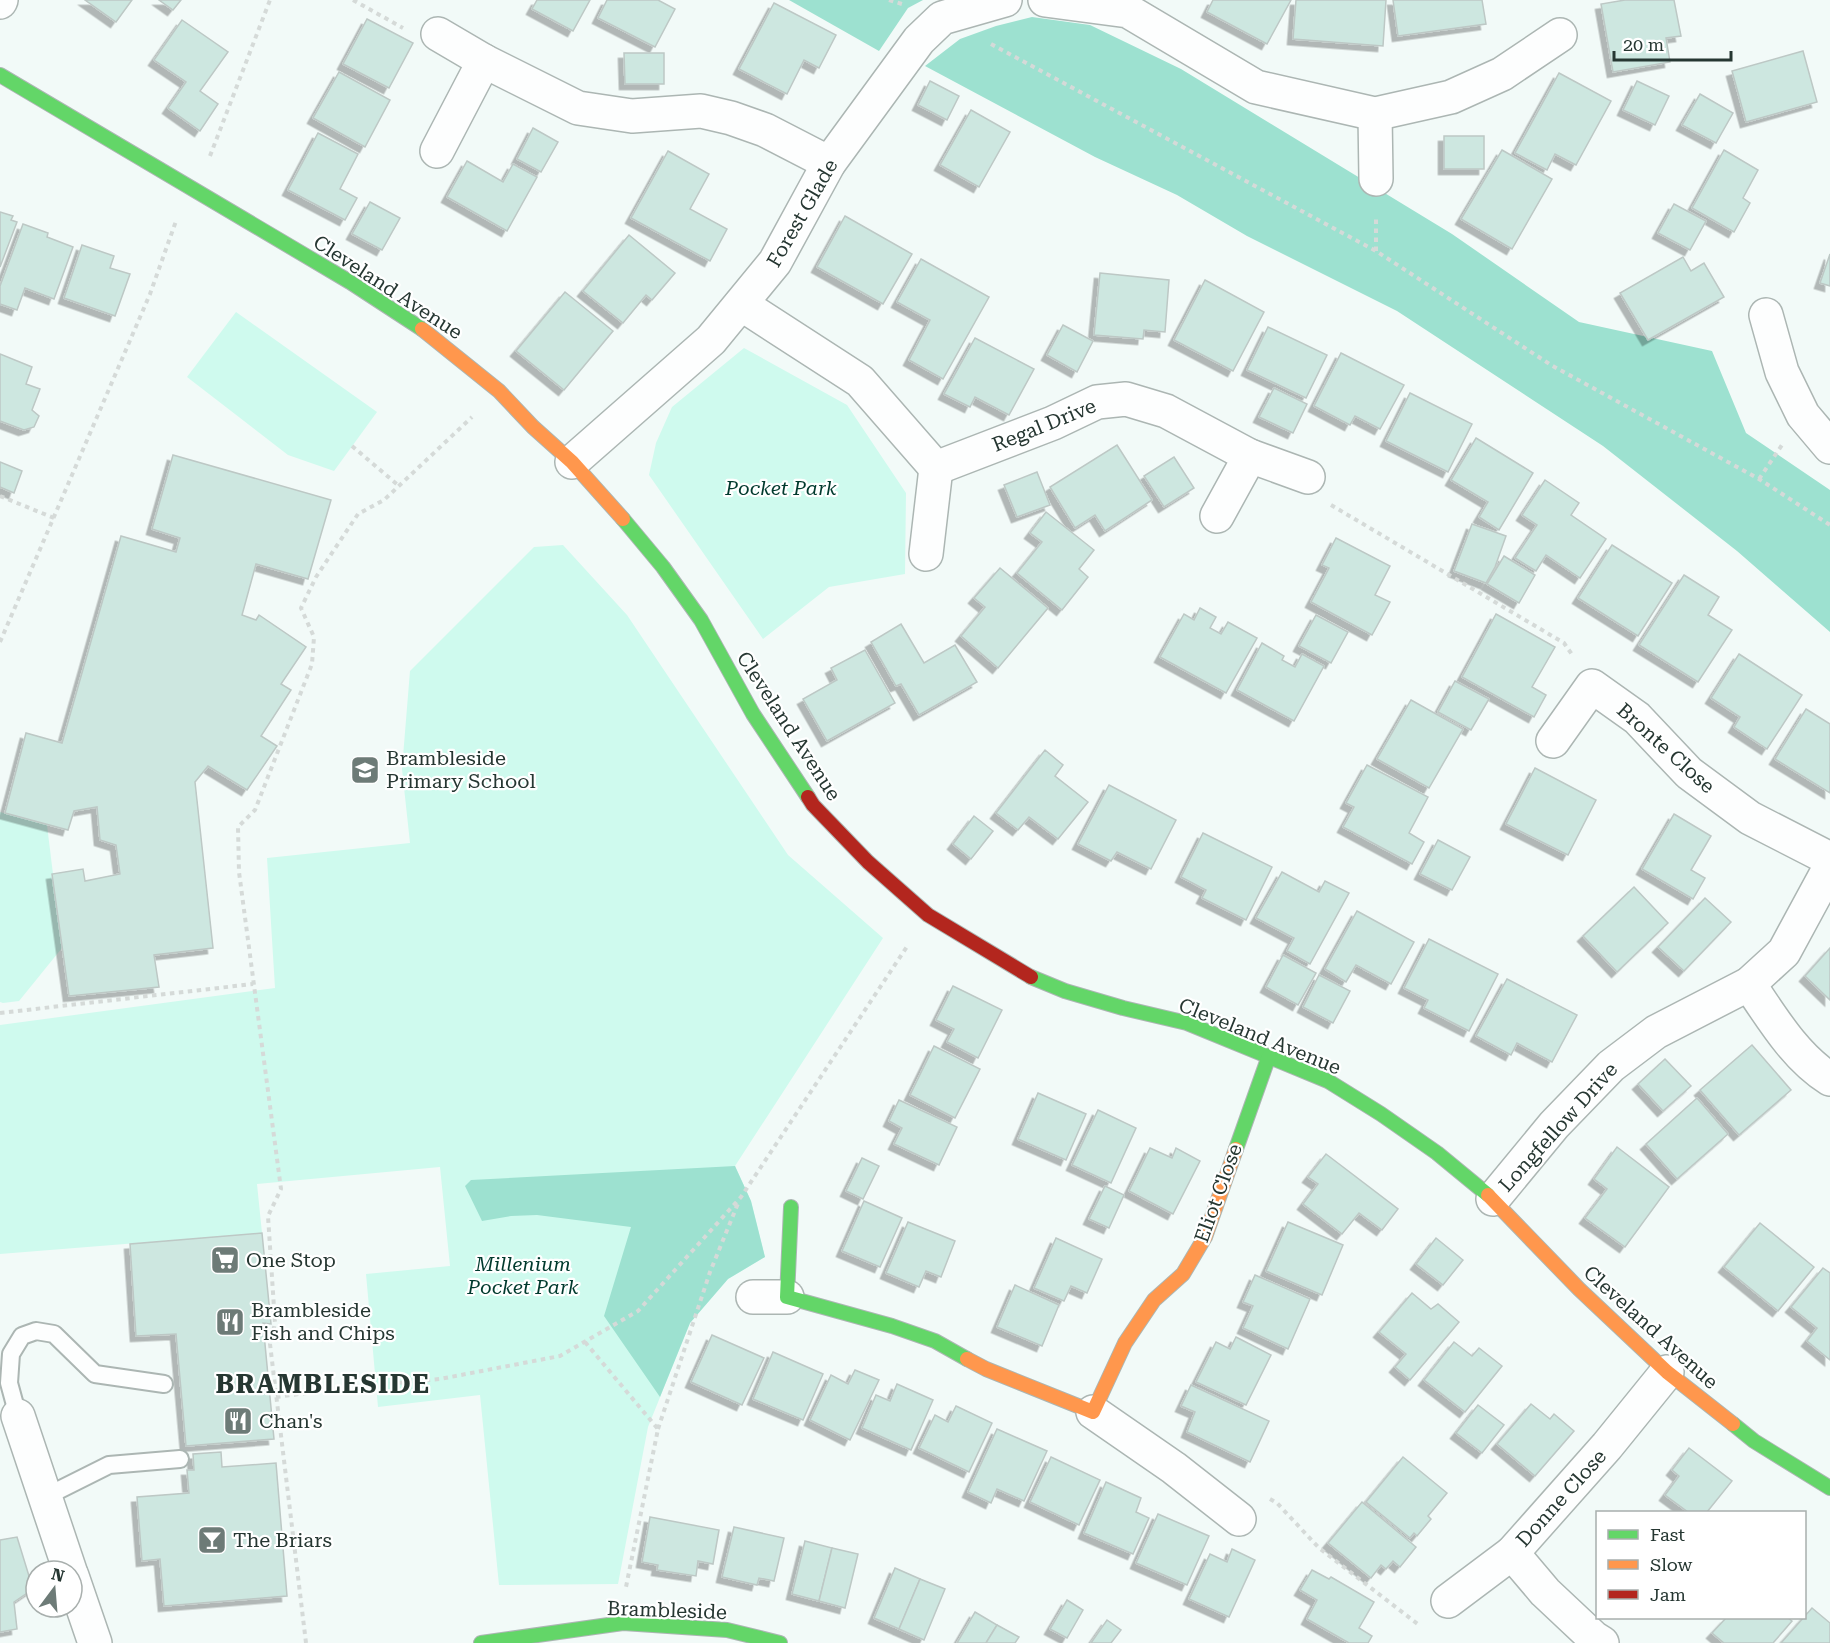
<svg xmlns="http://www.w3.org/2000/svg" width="1830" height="1643" viewBox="0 0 1830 1643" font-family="'Roboto Serif',serif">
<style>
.green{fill:#cffaee}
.forest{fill:#9de1d0}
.building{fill:#cde7e0;stroke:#bdc8c5;stroke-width:1.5;filter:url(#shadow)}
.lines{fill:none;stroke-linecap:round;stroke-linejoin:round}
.lane-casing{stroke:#acb6b3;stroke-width:20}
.street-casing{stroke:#acb6b3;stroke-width:36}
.fast-casing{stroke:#acb6b3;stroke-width:16}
.slow-casing{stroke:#acb6b3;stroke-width:16}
.jam-casing{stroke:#acb6b3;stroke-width:16}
.path{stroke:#d5dad8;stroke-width:4;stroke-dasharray:4.5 4.5;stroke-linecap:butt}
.lane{stroke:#fdfefe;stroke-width:16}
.street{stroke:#fdfefe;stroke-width:33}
.fast{stroke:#63d668;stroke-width:14}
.slow{stroke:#ff974d;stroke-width:14}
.jam{stroke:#b3261e;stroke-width:14}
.labels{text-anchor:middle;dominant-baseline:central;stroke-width:4.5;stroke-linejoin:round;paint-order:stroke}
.street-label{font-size:20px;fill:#263732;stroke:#fff}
.park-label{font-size:20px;font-style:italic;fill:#013a2e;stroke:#fff}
.poi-label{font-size:20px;fill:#263732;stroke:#fff;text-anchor:start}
.district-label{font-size:26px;font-weight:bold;letter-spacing:1.5px;fill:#263732;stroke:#fff}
</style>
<defs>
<filter id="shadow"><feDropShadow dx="-5.5" dy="5.5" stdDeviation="0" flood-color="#0004"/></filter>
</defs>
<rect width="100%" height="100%" fill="#f2faf8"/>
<g class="green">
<path d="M236,312L377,412L334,471L288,455L187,377Z"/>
<path d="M744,348L847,405L906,493L905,574L829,587L763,639L649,475L656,443L672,407Z"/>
<path d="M563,545L627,615L788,855L883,938L735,1166L751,1201L765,1257L728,1279L690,1323L648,1427L618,1584L499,1585L480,1395L378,1407L366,1274L450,1266L440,1167L257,1184L262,1233L0,1254V1025L275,988L267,858L410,843L402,769L410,671L534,547Z"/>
<path d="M0,812L47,825L62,948L19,1001L3,1003L0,1002Z"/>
</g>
<g class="forest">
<path d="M789,0H923L908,8L879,51Z"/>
<path d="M1032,17L1090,25L1181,69L1452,234L1579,322L1712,351L1746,433L1830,490V632L1737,551L1603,446L1397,311L1247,236L1177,195L1095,157L925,66L960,39L996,26Z"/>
<path d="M735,1166L751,1201L765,1257L728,1279L690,1323L660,1397L604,1316L631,1227L537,1215L511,1216L482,1221L465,1186L471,1180Z"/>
</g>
<g class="building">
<path d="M85,0H132L116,22Z"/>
<path d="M159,0H181L173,10Z"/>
<path d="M537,0H590L573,31L532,9Z"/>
<path d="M607,0H658L675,9L655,47L598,18Z"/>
<path d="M1213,0H1291L1267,44L1207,12Z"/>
<path d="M1296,0H1386L1383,46L1293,39Z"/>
<path d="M1393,0H1482L1486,24L1398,36Z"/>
<path d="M1625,0H1674L1681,36L1666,38L1670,62L1613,72L1601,4Z"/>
<path d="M774,3L836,35L819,68L804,60L787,94L739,69Z"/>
<path d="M367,19L413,43L389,88L343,64Z"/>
<path d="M182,20L228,52L200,91L218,104L200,131L168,108L186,82L154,60Z"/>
<path d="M1803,51L1817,102L1746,122L1732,71Z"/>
<path d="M624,53H664V84H625Z"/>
<path d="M339,72L390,100L365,147L313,118Z"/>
<path d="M1559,73L1611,101L1576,165L1555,154L1547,170L1515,153Z"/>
<path d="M930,81L959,96L947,120L918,105Z"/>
<path d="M1637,81L1669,96L1655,125L1623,110Z"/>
<path d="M1700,94L1733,113L1716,143L1682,125Z"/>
<path d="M971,110L1010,132L979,187L940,165Z"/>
<path d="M533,128L558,142L541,172L517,159Z"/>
<path d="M318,133L358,154L340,189L357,198L345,220L288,190Z"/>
<rect x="1444" y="136" width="40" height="33"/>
<path d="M1502,150L1552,179L1512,249L1461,219Z"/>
<path d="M1724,150L1758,170L1743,198L1750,203L1734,232L1692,208Z"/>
<path d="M668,151L709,174L690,209L727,229L710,261L631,218Z"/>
<path d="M467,161L503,182L513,164L537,177L507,231L447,197Z"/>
<path d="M370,202L400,218L382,250L352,234Z"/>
<path d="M1674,204L1706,221L1690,250L1658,233Z"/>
<path d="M0,212L13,216L11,220L17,222L0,267Z"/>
<path d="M845,216L912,254L883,304L817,267Z"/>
<path d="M23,224L48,233L47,237L73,247L54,299L25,288L17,310L0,304V286Z"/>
<path d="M629,235L675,273L652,300L646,295L623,323L583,291Z"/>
<path d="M82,245L114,256L110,268L130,274L115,316L64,298Z"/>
<path d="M1830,254V286L1820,283Z"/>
<path d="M1683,257L1691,271L1704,263L1724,297L1648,340L1620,293Z"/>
<path d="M921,259L989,297L943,379L909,360L930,320L897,302Z"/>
<path d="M1100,273L1169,280L1165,332L1144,330L1143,339L1094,335Z"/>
<path d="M1205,280L1264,312L1233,371L1174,340Z"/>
<path d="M565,292L613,331L564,390L516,351Z"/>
<path d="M1063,325L1093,341L1077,372L1047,355Z"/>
<path d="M1268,327L1327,355L1306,398L1247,370Z"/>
<path d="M975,338L1034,369L1009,415L975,397L970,407L944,394Z"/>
<path d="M1341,353L1404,385L1380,429L1355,416L1350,425L1314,406Z"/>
<path d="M0,354L32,367L26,384L40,389L32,410L39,416L34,427L24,430L0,421Z"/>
<path d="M1274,388L1307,404L1293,433L1259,417Z"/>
<path d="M1410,393L1472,424L1448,472L1386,441Z"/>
<path d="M1476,438L1533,473L1499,530L1479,517L1488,502L1451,480Z"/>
<path d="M1117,445L1152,500L1105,531L1095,515L1075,528L1050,487Z"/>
<path d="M173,455L331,500L308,579L256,564L242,615L256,620L259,615L306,647L281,684L291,690L261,736L277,746L247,790L208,766L195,782L213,948L154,955L159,987L69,996L52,874L83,869L85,881L120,874L116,845L100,840L97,807L74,811L68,830L5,813L26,733L62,743L121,536L176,552L180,538L152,529Z"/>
<path d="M1174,457L1194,488L1164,507L1144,476Z"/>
<path d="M0,462L22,471L14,493L0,487Z"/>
<path d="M1037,472L1050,505L1017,517L1004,485Z"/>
<path d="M1545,480L1579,503L1571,515L1606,539L1580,578L1546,555L1536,571L1515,558L1537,525L1522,515Z"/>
<path d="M1046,512L1094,550L1079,569L1088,577L1062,610L1017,573L1042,542L1030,533Z"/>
<path d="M1472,524L1506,536L1495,567L1486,583L1454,571Z"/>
<path d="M1336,538L1390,566L1375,595L1390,602L1372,635L1311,602L1329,568L1322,565Z"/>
<path d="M1612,545L1672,583L1638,636L1578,598Z"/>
<path d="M1504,556L1535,575L1519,603L1487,584Z"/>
<path d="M1000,568L1048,608L998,668L961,636L985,607L974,598Z"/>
<path d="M1684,575L1719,597L1708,615L1732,630L1698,682L1639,645Z"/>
<path d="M1200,608L1216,617L1210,628L1221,634L1228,622L1257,638L1226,693L1160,657L1184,614L1194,620Z"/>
<path d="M1496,614L1555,647L1532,687L1546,695L1534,717L1462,677Z"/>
<path d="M1316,615L1348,632L1331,663L1299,646Z"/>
<path d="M901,624L924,663L955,645L977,682L919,715L901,684L896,686L871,642Z"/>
<path d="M1262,643L1284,656L1282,660L1295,667L1302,654L1324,666L1294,721L1237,690Z"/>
<path d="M865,650L895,703L827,741L803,699L837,680L831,668Z"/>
<path d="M1739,654L1802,695L1767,749L1734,727L1740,717L1711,698Z"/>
<path d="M1455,681L1489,699L1471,730L1438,712Z"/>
<path d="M1411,700L1463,729L1429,788L1377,759Z"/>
<path d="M1806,709L1830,724V793L1775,759Z"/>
<path d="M1045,750L1063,765L1055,776L1088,802L1058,839L1029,817L1018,830L996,813Z"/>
<path d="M1367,765L1428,797L1409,833L1424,842L1412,864L1343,827L1354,807L1346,803Z"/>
<path d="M1535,768L1596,800L1568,855L1506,824Z"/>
<path d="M1109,785L1176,820L1151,869L1117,852L1111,861L1078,844Z"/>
<path d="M1674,814L1711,836L1691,870L1705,878L1693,899L1642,869Z"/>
<path d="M974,816L993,831L971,859L953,844Z"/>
<path d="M1203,833L1272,867L1246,920L1202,898L1206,890L1181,877Z"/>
<path d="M1438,840L1470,857L1452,890L1420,874Z"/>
<path d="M1282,872L1319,892L1325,881L1349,893L1310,964L1287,951L1294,938L1256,918Z"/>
<path d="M1634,887L1668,923L1617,972L1583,936Z"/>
<path d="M1705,898L1731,922L1684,971L1658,947Z"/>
<path d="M1357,911L1414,942L1391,984L1356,965L1346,982L1325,969Z"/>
<path d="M1429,939L1498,974L1469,1031L1424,1008L1428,1000L1404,988Z"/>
<path d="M1830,948V1000L1805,976Z"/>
<path d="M1283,955L1316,973L1298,1005L1266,987Z"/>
<path d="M1319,975L1350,991L1333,1023L1303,1007Z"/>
<path d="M1507,979L1577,1015L1552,1062L1517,1043L1511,1055L1476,1036Z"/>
<path d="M953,986L1002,1010L978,1058L947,1042L954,1029L936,1020Z"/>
<path d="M1752,1045L1791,1090L1739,1135L1700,1090Z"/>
<path d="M934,1046L980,1069L955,1118L910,1095Z"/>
<path d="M1665,1059L1691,1086L1663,1111L1638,1084Z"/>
<path d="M1038,1093L1086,1114L1066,1160L1018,1139Z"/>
<path d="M1697,1098L1728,1134L1677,1179L1646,1144Z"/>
<path d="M899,1100L957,1127L939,1165L894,1144L902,1128L889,1121Z"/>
<path d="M1098,1110L1136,1128L1111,1183L1072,1165Z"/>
<path d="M1617,1147L1669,1187L1625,1247L1585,1218L1607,1189L1594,1179Z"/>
<path d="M1150,1148L1172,1158L1176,1148L1200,1161L1173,1214L1129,1191Z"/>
<path d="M1326,1154L1398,1209L1382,1230L1359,1213L1342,1234L1303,1204L1318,1184L1308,1177Z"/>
<path d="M862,1158L879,1166L863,1199L846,1191Z"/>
<path d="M1105,1186L1124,1195L1109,1228L1089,1219Z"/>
<path d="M864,1201L902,1218L880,1267L842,1251Z"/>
<path d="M908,1222L955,1241L941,1277L926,1271L919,1287L886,1273Z"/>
<path d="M1288,1222L1343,1245L1322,1295L1266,1271Z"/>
<path d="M1760,1223L1814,1267L1778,1311L1724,1267Z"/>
<path d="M262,1233L271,1324L263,1323L274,1439L186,1446L176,1334L136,1336L130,1244Z"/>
<path d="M1056,1238L1102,1259L1087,1293L1071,1286L1064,1301L1034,1288Z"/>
<path d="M1436,1238L1463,1260L1443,1285L1416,1264Z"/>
<path d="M1823,1268L1830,1273V1360L1807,1341L1817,1328L1791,1307Z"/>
<path d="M1255,1275L1310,1299L1288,1349L1243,1328L1253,1306L1243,1302Z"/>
<path d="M1015,1285L1059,1305L1042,1346L997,1327Z"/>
<path d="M1412,1293L1431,1309L1438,1304L1459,1322L1410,1380L1395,1367L1406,1354L1379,1332Z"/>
<path d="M712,1335L764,1358L742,1405L691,1382Z"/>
<path d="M1236,1337L1271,1355L1246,1405L1196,1382L1216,1342L1230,1349Z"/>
<path d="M1454,1342L1472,1356L1479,1348L1502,1366L1465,1412L1424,1380Z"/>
<path d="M773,1352L823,1374L803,1420L753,1399Z"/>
<path d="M855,1370L879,1380L850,1440L810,1420L831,1375L848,1384Z"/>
<path d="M897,1384L933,1400L911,1450L862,1428L876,1395L890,1401Z"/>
<path d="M1191,1385L1269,1421L1250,1462L1187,1432L1195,1412L1181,1406Z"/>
<path d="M1531,1404L1550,1419L1554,1414L1574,1431L1535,1476L1497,1444Z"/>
<path d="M1478,1405L1504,1425L1482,1453L1456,1433Z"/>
<path d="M956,1406L992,1423L969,1472L919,1448L935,1415L948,1422Z"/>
<path d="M997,1429L1047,1451L1024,1501L997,1489L991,1503L968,1492Z"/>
<path d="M1689,1448L1732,1481L1707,1512H1688L1665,1495L1679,1476L1672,1470Z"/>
<path d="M221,1452L222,1467L276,1463L287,1596L164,1606L160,1559L142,1561L137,1497L189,1493L187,1470H194L193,1454Z"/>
<path d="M1051,1457L1100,1480L1079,1525L1030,1502Z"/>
<path d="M1403,1457L1447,1493L1428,1516L1431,1519L1417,1536L1414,1533L1410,1538L1366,1502Z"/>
<path d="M1106,1482L1141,1498L1136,1512L1149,1518L1133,1554L1084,1533Z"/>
<path d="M1362,1502L1416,1547L1400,1567L1393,1561L1386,1569L1381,1565L1371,1578L1328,1543Z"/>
<path d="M1158,1514L1209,1536L1187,1585L1136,1563Z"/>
<path d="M650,1517L719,1530L713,1564L698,1561L696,1576L657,1570L658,1565L642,1562Z"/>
<path d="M734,1527L784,1538L774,1581L759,1578L757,1585L722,1577Z"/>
<path d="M17,1537L33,1589L14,1602L17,1629L0,1632V1540Z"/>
<path d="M805,1541L832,1548L819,1601L792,1594Z"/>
<path d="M832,1548L858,1554L845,1608L819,1601Z"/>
<path d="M1232,1549L1255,1560L1229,1617L1189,1599L1210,1554L1227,1562Z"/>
<path d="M895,1568L920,1579L899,1629L874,1618Z"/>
<path d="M1312,1570L1329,1579L1331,1577L1374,1602L1359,1628L1372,1636L1368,1643H1349L1307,1619L1317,1600L1300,1590Z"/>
<path d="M920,1579L945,1589L924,1640L899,1629Z"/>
<path d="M1067,1600L1083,1610L1067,1638L1050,1629Z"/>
<path d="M1812,1608L1830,1623V1643H1781Z"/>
<path d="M975,1612L997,1625L986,1643H957Z"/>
<path d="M1726,1618H1788L1792,1621L1773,1643H1724L1712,1633Z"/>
<path d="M1107,1620L1121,1630L1111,1643H1091Z"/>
<path d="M997,1625L1019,1637L1015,1643H986Z"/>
</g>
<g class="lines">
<g class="lane-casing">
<g id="lane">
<path d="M18,1416L9,1383L11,1354L22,1336L36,1331L54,1334L95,1374L164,1384"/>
<path d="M45,1497L109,1465L180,1459"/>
</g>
</g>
<g class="street-casing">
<g id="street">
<path d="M1045,0L1128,11L1256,87L1375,114L1451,97L1502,74L1560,35"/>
<path d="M0,2L1,0"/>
<path d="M438,34L484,61L578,108L632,116L701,111L731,118L765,130L829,163"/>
<path d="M1375,114L1376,179"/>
<path d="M437,151L484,61"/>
<path d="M741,304L860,381L936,468L1053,423L1097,402L1126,399L1166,411L1250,456L1308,477"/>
<path d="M1766,315L1782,372L1803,415L1830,447"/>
<path d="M572,462L711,340L775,262L829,163L919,40L942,18L1005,0"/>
<path d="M1217,516L1250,456"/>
<path d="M926,554L936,468"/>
<path d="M1553,741L1592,686L1637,718L1689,773L1750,818L1830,859"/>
<path d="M1749,984C1772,1018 1795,1057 1830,1079"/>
<path d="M1493,1199L1554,1125L1611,1066L1656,1032L1749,984L1784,952L1830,867"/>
<path d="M753,1297H787"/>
<path d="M1093,1412L1174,1468L1239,1519"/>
<path d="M18,1416L70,1571"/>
<path d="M72,1576L95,1643"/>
<path d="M1448,1601L1512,1553"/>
<path d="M1602,1643L1594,1638L1545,1592L1512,1553L1607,1446L1667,1372"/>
</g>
</g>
<g class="fast-casing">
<g id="fast">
<path d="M0,75L350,282L422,329"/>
<path d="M623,519L663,567L701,620L753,714L808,797"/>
<path d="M1031,977L1065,991L1123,1008L1187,1023L1328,1081L1381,1114L1437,1153L1488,1195"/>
<path d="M1236,1149L1269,1056"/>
<path d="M791,1207L787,1297L892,1326L935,1341L967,1359"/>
<path d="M1733,1424L1754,1441L1830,1488"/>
<path d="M481,1643L623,1623L727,1630L780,1643"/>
</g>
</g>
<g class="slow-casing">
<g id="slow">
<path d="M422,329L499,391L533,427L572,462L623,519"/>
<path d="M1488,1195L1579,1289L1667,1372L1733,1424"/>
<path d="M967,1359L986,1369L1093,1412L1125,1343L1154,1300L1183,1274L1205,1237L1236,1149"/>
</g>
</g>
<g class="jam-casing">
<path id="jam" d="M808,797L813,805L868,862L928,915L1031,977"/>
</g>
<g class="path">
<path d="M353,0L403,28"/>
<path d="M889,0L902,4"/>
<path d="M991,44L1376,251L1551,365L1759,479L1830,525"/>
<path d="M210,156L270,0"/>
<path d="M1376,251V215"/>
<path d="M352,446L399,486"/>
<path d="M1759,479L1782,445"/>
<path d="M0,496L54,518"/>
<path d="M1331,505L1564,643L1573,656"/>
<path d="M0,642L150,294L176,221"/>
<path d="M0,1013L253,984"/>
<path d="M585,1342L658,1429L626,1587"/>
<path d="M354,1387L440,1379L560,1356L638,1311L741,1197L908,945"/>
<path d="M276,1397L307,1393"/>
<path d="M658,1429L710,1272L739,1201"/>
<path d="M1270,1499L1277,1503L1319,1548L1419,1625"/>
<path d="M306,1643L270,1344L275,1323L268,1216L281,1189L239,872L238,827L255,810L312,664L314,637L301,608L316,577L358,514L384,500L472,417"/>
</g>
<use href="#lane" class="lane"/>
<use href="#street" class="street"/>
<use href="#fast" class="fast"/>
<use href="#slow" class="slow"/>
<use href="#jam" class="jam"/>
</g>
<defs>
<g id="school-square" transform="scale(1.5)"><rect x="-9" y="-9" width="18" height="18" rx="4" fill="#6d7b77" stroke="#fff"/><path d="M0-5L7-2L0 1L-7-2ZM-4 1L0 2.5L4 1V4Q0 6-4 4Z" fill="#fff"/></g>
<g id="supermarket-square" transform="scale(1.5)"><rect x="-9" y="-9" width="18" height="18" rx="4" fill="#6d7b77" stroke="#fff"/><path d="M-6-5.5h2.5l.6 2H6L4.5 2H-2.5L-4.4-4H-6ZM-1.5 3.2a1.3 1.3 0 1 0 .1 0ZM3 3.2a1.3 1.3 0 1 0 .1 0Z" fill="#fff"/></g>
<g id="restaurant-square" transform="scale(1.5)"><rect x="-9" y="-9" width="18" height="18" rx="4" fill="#6d7b77" stroke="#fff"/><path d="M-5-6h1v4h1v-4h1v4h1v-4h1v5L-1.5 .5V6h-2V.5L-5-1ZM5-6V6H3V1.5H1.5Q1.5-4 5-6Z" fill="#fff"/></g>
<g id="bar-square" transform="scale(1.5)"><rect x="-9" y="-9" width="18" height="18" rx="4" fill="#6d7b77" stroke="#fff"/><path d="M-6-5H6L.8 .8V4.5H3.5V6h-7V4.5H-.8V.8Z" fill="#fff"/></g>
</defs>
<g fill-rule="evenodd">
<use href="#school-square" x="365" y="770"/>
<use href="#supermarket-square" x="225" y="1260"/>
<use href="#restaurant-square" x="230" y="1322"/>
<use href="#restaurant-square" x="238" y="1421"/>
<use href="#bar-square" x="212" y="1540"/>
</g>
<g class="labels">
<g class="street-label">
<text transform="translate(802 213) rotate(-60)">Forest Glade</text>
<text transform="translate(388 287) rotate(33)">Cleveland Avenue</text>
<text transform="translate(1044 425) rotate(-22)">Regal Drive</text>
<text transform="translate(789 726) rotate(57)">Cleveland Avenue</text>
<text transform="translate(1666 748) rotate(42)">Bronte Close</text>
<text transform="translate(1260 1036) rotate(22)">Cleveland Avenue</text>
<text transform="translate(1558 1127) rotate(-48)">Longfellow Drive</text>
<text transform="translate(1218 1193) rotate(-70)">Eliot Close</text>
<text transform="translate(1651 1327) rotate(42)">Cleveland Avenue</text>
<text transform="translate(1561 1498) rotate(-48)">Donne Close</text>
<text transform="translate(667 1610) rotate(2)">Brambleside</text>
</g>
<g class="park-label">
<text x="781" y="488">Pocket Park</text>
<text x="523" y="1264">Millenium<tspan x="523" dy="23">Pocket Park</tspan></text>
</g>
<g class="poi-label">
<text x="386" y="758">Brambleside<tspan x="386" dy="23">Primary School</tspan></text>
<text x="246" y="1260">One Stop</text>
<text x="251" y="1310">Brambleside<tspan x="251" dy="23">Fish and Chips</tspan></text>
<text x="259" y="1421">Chan's</text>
<text x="233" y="1540">The Briars</text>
</g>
<g class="district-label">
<text x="323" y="1384">BRAMBLESIDE</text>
</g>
</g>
<rect x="1596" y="1511" width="210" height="108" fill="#ffffff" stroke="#a8afad" stroke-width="1.5"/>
<rect x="1608" y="1530" width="30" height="9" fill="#63d668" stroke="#a8afad" stroke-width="1.5"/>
<text x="1650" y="1541" font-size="18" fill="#263732">Fast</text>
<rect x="1608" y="1560" width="30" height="9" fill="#ff974d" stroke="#a8afad" stroke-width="1.5"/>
<text x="1650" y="1571" font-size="18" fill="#263732">Slow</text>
<rect x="1608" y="1590" width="30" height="9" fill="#b3261e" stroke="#a8afad" stroke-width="1.5"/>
<text x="1650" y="1601" font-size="18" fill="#263732">Jam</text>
<g transform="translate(54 1589) rotate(16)"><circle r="28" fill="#ffffff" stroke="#a8afad" stroke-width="1.5"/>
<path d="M0-4.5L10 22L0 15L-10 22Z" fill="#6d7b77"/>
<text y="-9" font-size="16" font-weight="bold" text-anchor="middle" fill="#263732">N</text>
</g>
<path d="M1614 51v9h117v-9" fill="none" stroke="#263732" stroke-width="3"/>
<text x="1623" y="51" font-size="18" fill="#263732" stroke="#ffffff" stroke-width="4.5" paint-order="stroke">20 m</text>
</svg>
